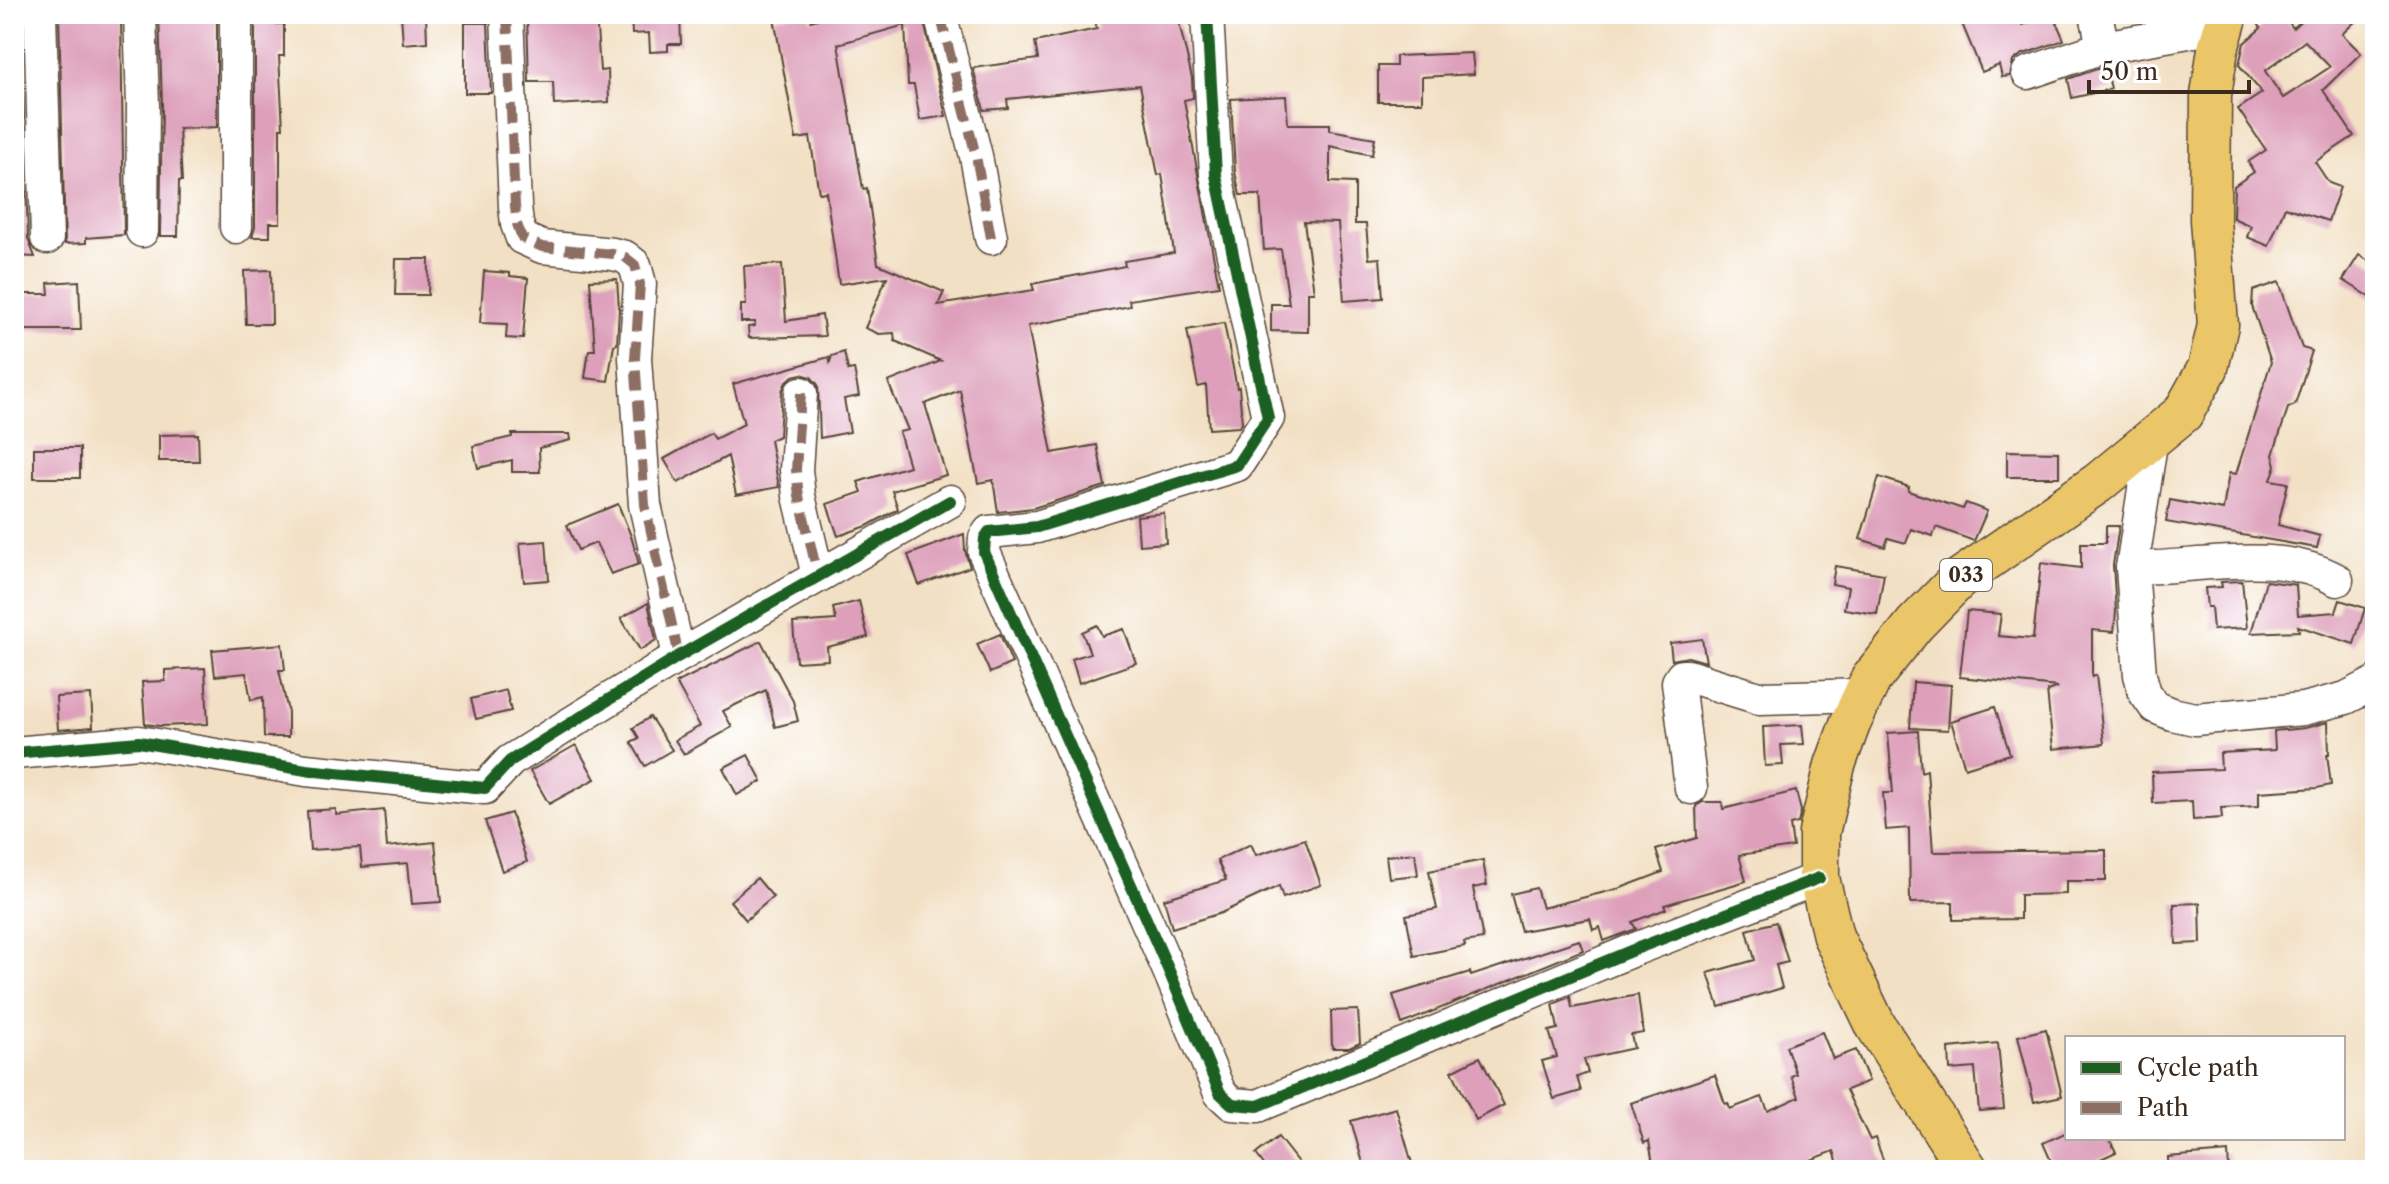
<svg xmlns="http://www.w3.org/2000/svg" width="2389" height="1184" viewBox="0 0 2389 1184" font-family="'Libre Caslon Text',serif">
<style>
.building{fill:#dd9fba;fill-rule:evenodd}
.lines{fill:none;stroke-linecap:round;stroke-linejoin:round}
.minor-casing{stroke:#564537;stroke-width:35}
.major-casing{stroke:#564537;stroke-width:43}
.minor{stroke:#fff;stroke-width:32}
.major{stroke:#ebc669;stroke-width:40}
.quiet{stroke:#8d6e63;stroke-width:10;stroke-dasharray:20 10;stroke-linecap:butt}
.cycleway-casing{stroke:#fff;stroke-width:17}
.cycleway{stroke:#1b5e20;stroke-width:12}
.labels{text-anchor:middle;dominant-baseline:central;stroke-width:6;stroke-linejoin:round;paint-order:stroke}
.shield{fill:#fff;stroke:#766a62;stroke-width:2}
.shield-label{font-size:20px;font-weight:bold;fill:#3b2a1e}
</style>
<rect width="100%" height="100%" fill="#fff"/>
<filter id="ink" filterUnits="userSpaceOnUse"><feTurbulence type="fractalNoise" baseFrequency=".0125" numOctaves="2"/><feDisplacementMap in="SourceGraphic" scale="16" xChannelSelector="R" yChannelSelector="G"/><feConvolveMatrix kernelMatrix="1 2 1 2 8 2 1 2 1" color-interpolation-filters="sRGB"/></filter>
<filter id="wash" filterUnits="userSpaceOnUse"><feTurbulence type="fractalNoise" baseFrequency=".006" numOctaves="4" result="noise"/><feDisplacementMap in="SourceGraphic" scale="32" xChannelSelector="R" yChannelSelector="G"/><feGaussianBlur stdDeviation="1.8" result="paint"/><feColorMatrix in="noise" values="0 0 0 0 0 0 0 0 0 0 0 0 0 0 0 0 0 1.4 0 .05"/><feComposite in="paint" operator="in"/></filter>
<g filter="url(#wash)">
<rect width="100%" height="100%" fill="#f2e0c4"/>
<g id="blocks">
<g class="building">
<path d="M59,14H121L124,235L86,238V243L65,244Z"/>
<path d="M159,14H217V127L179,129L182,181H179L178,236H160L162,104Z"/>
<path d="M255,14H276L277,24H284V56H279L283,128H280V223H270V237H252L255,227Z"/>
<path d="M401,14H426L427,42L403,44Z"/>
<path d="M527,14H596L600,71L608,70L609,102L554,105L553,82H529Z"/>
<path d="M631,14H680L681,44H668V51L650,52L649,33L632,34Z"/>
<path d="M795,14H810L811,21L834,14H922L946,116L920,120L914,85H908L905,25L838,44L863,189L867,188L878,264L944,292L938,305L1034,290L1032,284L1125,266L1124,261L1174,253L1162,174L1158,175L1140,85L1007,99L1008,108L984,110L973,68L1038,59L1035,42L1097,29L1093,14H1177L1192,78L1193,98L1184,100L1219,286L1129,300L1130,306L1028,326L1052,453L1097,445L1105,486L1033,508L998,512L993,480L978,483L960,390L925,404L946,475L892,491L898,509L867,526L838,536L827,504L862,492L858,482L909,466L899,432L908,430L888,382L941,361L895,341L894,333L879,334L865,328L887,277L839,284L826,192L819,193L810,137L796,139L774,18Z"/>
<path d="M1958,14H1979L1980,20L2003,14H2020L2023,25L2053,14L2064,40L2021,55L2013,61L2010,76L2002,77L1999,65L1982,72Z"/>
<path d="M2267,14H2283L2293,28L2308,14H2363L2342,34L2361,53L2323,90L2354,136L2315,162L2329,183L2340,187L2328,221L2285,207L2269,246L2247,237L2251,226L2233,218L2234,186L2254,172L2248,162L2266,150L2238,109L2262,93L2239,65L2244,43L2261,28L2257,22ZM2305,41L2330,67L2283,98L2265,71Z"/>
<path d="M465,23H488L491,93H465Z"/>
<path d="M1472,53L1474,74L1422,77V102H1378V66H1396V56Z"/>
<path d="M2106,66L2111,89L2072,98L2068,79Z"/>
<path d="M23,88L28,239L35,257L14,256V89Z"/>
<path d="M1286,96L1288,124H1330V130L1375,138L1372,155L1330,146V182L1355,183V224H1366L1369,259L1380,258L1383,298L1344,301L1338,223L1304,222L1314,292H1308V332L1271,331V304H1289L1281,249L1264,250L1260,195H1240L1235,172L1231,99Z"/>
<path d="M2359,255L2375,265V300L2343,280Z"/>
<path d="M396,259H429L428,295H395Z"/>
<path d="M782,264L786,321L822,315L825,336L749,338L748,327L755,326V322H741V305H746L744,266Z"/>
<path d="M271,270L272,324H246L244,271Z"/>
<path d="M484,271L510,273V276L528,278L523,339L506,338L507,324L480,323Z"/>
<path d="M617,279L619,309L617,344L614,345L608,381L585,378L589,350H595L590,280Z"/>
<path d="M79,281L81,330H14V294H49L48,283Z"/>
<path d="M2279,282L2302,348L2312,351L2295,405L2288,408L2273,455L2276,465L2271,480L2288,483L2278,525L2320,536L2317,548L2166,522L2170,500L2223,510L2229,473L2236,474L2271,362L2252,306L2253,291Z"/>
<path d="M1224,323L1237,388L1239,387L1242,423L1239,427L1209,429L1206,385L1198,387L1187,330Z"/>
<path d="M844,352L848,370L854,369L859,396L844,399L850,432L820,438L818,385L811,377L801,374L793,376L786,382L782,391L779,436L770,440L779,487L736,495L728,456L678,483L664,459L711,433L715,439L744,424L733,384L829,357L830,362L832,356Z"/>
<path d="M198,434L199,461H159V435Z"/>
<path d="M512,434H570L571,440L539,448L540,472H512V460L478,468L473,446L512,437Z"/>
<rect x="34" y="448" width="46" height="30"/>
<path d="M2007,451L2059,452V477H2007Z"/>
<path d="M1879,477L1909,487L1908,491L1963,509L1966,503L1987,511L1974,541L1936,527L1933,536L1911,529L1906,543L1888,538L1885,547L1860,539Z"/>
<path d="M618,504L631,536L639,564L611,574L596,543L578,550L567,525Z"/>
<path d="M1164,513L1166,543L1139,545L1137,516Z"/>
<path d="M2106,526H2119L2113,565L2116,612L2114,632L2092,630V677L2096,675L2104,744L2053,749L2047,691L2058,687L1960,677L1967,611L2001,614L1998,636L2033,639L2041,563L2081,568V543H2106Z"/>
<path d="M964,534L965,551L970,567L919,585L908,555Z"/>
<path d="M546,541L549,580L524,582L520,543Z"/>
<path d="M1835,566L1884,574L1877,614L1844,609L1848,587L1832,584Z"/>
<path d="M2242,581L2247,628L2213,630L2211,607H2207L2205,588L2222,587L2221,582Z"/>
<path d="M2266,581L2296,585L2298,615L2336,612L2340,600L2365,608L2354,644L2298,626L2299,631L2251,633Z"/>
<path d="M859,601L868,637L827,647L828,660L796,662L793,623L836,620L833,608Z"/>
<path d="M648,603L656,640L640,650L621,618Z"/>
<path d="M1097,625L1102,636L1124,629L1136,663L1079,683L1072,659L1090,653L1082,632Z"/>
<path d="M1000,634L1012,663L990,673L977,644Z"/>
<path d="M1702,639L1706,662L1688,657L1672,660L1670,643Z"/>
<path d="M761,641L793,701L798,721L775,727L766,690L723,711L732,727L684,754L675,740L700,726L676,683Z"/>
<path d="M282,644L285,670H279L288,712V737H264L263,697L251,700L246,673L215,676L212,650Z"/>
<path d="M205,668L208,724L160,726L145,724L142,682L165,681V670Z"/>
<path d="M1913,682L1951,685L1948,730L1910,728Z"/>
<path d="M506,690L511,711L476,719L471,699Z"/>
<path d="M91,695L93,727L58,730L56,697Z"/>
<path d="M1995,707L2010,754L1965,768L1951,721Z"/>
<path d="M650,717L672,750L645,766L631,742L639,738L633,728Z"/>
<path d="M2328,722L2329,754H2327L2331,785L2317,788L2259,792V806L2221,808L2222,818L2193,820L2192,801L2153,803L2152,772L2221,769L2220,753L2275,750L2274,731L2305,728Z"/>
<path d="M1802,725L1804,744L1781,745L1783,765L1765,766L1763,727Z"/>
<path d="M1918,731L1921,772L1927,770L1933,852L2106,850V881H2066V894L2020,895V919L1953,920V902L1910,903L1909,828L1886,830L1883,793H1893L1888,733Z"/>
<path d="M576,745L595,779L549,804L530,771Z"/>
<path d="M748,755L762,781L737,795L723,768Z"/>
<path d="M1796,791L1801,811L1798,823L1790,825L1793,847L1739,855L1746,881L1664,905L1666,909L1632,922L1636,929L1604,941L1600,927L1593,930L1590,919L1521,931L1511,894L1536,888L1542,908L1621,888L1663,872L1656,850L1697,838L1696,806L1703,802H1722L1723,809Z"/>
<path d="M336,809V815L384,810L387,847L435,842L441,902L412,904L408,863L362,867L360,847L310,850L307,811Z"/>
<path d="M511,813L527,862L502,871L485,821Z"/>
<path d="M1305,839L1321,885L1283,898L1279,886L1221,913L1172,928L1164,899L1226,880L1217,860L1251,844L1256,855Z"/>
<path d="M1415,853L1418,875L1389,878L1386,856Z"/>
<path d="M1483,860L1487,885L1473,888L1483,939L1464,942L1465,946L1414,956L1406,915L1437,909L1429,871Z"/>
<path d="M757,878L773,897L746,920L730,901Z"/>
<path d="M2200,903L2201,943L2176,944L2174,904Z"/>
<path d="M1776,922L1788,962L1776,965L1782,988L1719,1007L1708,973L1755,960L1747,930Z"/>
<path d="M1579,940L1583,950L1402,1024L1393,995L1470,972L1471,976Z"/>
<path d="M1638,995L1643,1033L1631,1035L1634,1048L1584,1059L1588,1073L1577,1077L1581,1091L1554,1099L1542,1061L1557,1057L1549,1031L1558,1029L1553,1004L1570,997L1572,1008Z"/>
<path d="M1358,1010L1360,1043L1349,1048H1332L1331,1011Z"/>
<path d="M2046,1029L2062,1096L2034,1102L2018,1036Z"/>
<path d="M1822,1032L1833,1059L1856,1050L1869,1081L1846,1090L1870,1140L1875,1138L1887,1170H1840L1834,1151L1785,1170H1654L1649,1141L1644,1143L1631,1103L1715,1075L1725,1104L1728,1103L1730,1109L1762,1097L1768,1111L1799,1097L1791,1076L1796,1074L1786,1046Z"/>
<path d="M1998,1043L2004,1109L1979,1111L1975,1068L1950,1070L1949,1048Z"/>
<path d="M1480,1057L1504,1105L1476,1120L1452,1071Z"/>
<path d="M1396,1108L1413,1167L1403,1170H1365L1351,1121Z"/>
<path d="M2067,1132V1138H2109L2116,1152L2077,1170H2055L2043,1143Z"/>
<path d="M1278,1137L1304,1170H1268L1256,1154Z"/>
<path d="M2228,1152L2229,1170H2168V1157Z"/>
</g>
</g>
</g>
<g filter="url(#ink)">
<use href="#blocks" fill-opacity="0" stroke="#564537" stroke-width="2"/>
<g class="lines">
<g class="minor-casing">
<g id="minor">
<path d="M40,14L47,238"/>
<path d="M140,14L143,105L142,231"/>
<path d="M507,14L515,206L517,224L522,238L542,247L613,254L625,257L635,265L640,284L635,358L645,505L679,656"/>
<path d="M940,14L976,156L991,238"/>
<path d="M1207,14L1216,175L1268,418L1237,465L1037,527L989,532L985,538L984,552L1169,971L1220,1093L1232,1104L1258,1106L1633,950L1819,878"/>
<path d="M2096,14L2103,47L2223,26"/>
<path d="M2028,73L2103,47"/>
<path d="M236,227V14"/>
<path d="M801,393L796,470L799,496L818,576"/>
<path d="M2152,437L2132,568L2140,675L2145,693L2155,707L2172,714L2195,719L2303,709L2346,698L2375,683"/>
<path d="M2132,568C2197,568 2279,547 2337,580"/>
<path d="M14,753L139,742L306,770L485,788L510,761L679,656L950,501"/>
<path d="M1691,788L1678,682L1682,676H1688L1759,698L1864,695"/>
</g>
</g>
<g class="major-casing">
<path id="major" d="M1968,1170L1876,1026L1833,936L1819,878V833L1835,765L1850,724L1871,679L1915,624L1958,580L2098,483L2183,413L2208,368L2218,325L2210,220L2211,95L2218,49L2228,14"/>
</g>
<use href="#minor" class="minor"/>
<use href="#major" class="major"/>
<g class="quiet">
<path d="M507,14L515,206L517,224L522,238L542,247L613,254L625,257L635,265L640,284L635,358L645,505L679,656"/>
<path d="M940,14L976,156L991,238"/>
<path d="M801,393L796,470L799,496L818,576"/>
</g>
<g class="cycleway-casing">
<g id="cycleway">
<path d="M1207,14L1216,175L1268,418L1237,465L1037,527L989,532L985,538L984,552L1169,971L1220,1093L1232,1104L1258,1106L1633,950L1819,878"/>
<path d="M14,753L139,742L306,770L485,788L510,761L679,656L950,501"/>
</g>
</g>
<use href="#cycleway" class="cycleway"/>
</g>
</g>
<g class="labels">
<rect class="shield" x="1940" y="559" width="52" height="32" rx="6"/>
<g class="shield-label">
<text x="1966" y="575">033</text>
</g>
</g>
<rect width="2389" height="1184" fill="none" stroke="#fff" stroke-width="48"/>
<rect x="2065" y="1036" width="280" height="104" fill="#ffffff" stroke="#b1aaa5" stroke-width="2"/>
<rect x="2081" y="1062" width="40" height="12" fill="#1b5e20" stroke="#b1aaa5" stroke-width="2"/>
<text x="2137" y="1076" font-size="24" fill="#3b2a1e">Cycle path</text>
<rect x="2081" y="1102" width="40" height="12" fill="#8d6e63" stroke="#b1aaa5" stroke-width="2"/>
<text x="2137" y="1116" font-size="24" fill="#3b2a1e">Path</text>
<path d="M2089 80v12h160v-12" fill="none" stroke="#3b2a1e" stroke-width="4"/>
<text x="2101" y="80" font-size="24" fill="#3b2a1e" stroke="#ffffff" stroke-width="6" paint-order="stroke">50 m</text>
</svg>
